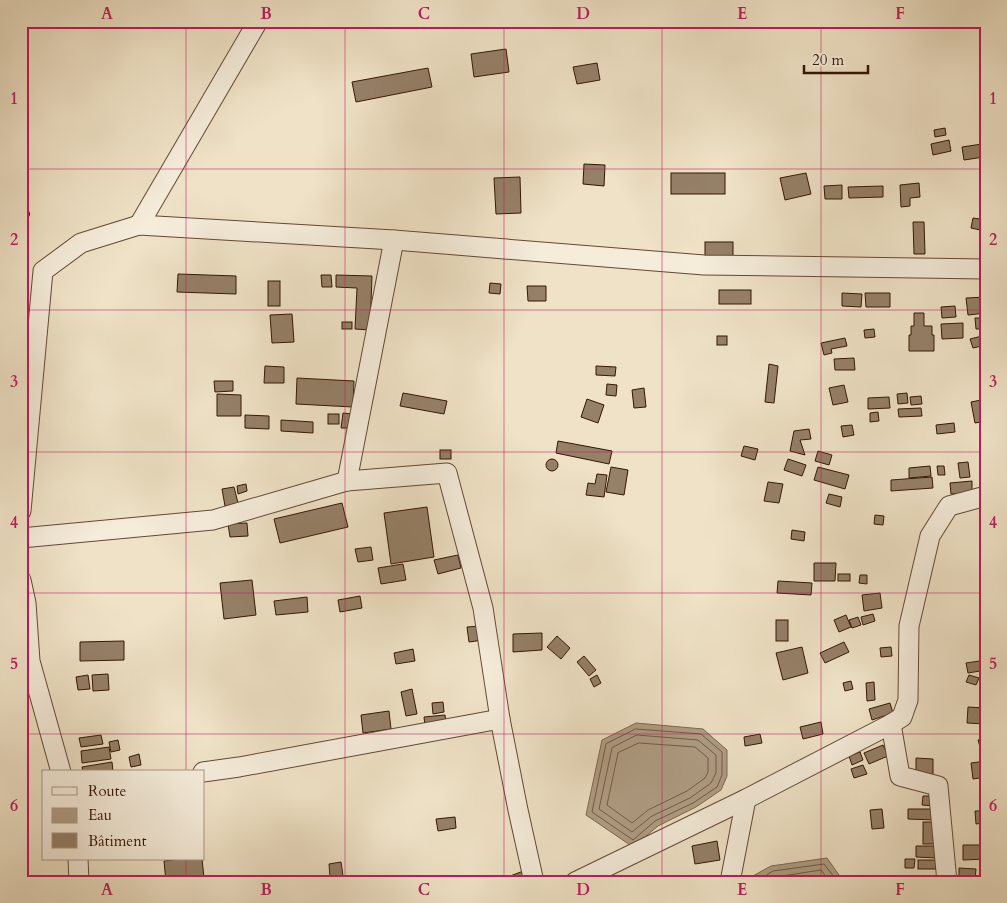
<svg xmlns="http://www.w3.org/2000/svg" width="1007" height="903" viewBox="0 0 1007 903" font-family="Cardo,serif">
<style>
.water{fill:#af9d84;stroke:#7e6750}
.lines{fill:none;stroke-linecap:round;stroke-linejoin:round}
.shore{stroke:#725a44;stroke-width:1}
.building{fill:#958068;stroke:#341603}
.minor-casing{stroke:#634934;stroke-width:21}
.minor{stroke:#f5ecda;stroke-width:19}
.grid{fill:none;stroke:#c2185b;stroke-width:1;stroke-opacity:0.55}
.neatline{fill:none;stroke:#c2185b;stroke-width:2}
.grid-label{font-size:16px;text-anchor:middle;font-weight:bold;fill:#c2185b}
</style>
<rect width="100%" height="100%" fill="#efe2c6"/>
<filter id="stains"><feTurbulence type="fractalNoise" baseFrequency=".004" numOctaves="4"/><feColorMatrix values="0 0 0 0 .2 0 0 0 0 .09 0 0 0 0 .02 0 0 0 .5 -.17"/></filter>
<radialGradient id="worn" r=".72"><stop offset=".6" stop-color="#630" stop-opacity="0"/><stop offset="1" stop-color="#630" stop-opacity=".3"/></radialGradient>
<g class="water">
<path d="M636,723L703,729L727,750V776L721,790L696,807L658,826L633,847L586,815L602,740Z"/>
<path d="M827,858L844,882H750L751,877L771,866Z"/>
</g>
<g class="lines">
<g class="shore">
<path d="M636,729L701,734L722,752V775L717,787L693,803L655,821L633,840L592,812L606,744Z"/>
<path d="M637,735L698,740L716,755V773L711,783L690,798L652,816L632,832L599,809L612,748Z"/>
<path d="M639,743L695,747L708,758V772L705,778L687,791L648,810L632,823L607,805L618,753Z"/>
<path d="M755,882L773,871L824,864L838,882"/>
<path d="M766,882L775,877L821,870L830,882"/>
</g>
</g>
<g class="building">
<path d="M506,49L509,72L474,77L471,54Z"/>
<path d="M597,63L600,80L577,84L573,67Z"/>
<path d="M428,68L432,87L356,102L352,82Z"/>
<path d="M945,128L946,135L935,137L934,130Z"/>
<path d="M949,140L951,151L933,155L931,144Z"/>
<path d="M982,144L984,157L964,160L962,147Z"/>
<path d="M584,164L605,165L604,186L583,184Z"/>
<rect x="671" y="173" width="54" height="21"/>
<path d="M806,173L811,194L785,200L780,178Z"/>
<path d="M520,177L521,213L496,214L494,178Z"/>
<path d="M919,183L920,197L910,198V206L901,207L900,185Z"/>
<path d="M842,185V199H825L824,186Z"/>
<path d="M883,186V197L849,198L848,187Z"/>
<circle cx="25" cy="214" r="4.5"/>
<path d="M973,218L986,220L985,231L971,228Z"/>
<path d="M913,222H924L925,254H914Z"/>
<rect x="705" y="242" width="28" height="15"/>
<path d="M178,274L236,276V294L177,292Z"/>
<path d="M321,275H331L332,287H322Z"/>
<path d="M336,275L372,276L370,330L355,329L357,288L336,287Z"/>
<rect x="268" y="281" width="12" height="25"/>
<path d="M490,283L501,284L500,294L489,293Z"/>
<path d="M527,286H546V301H528Z"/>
<rect x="719" y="290" width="32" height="14"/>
<path d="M842,293L862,294L861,307L842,306Z"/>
<path d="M865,293H890V307H866Z"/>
<path d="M986,297V313L968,315L966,298Z"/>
<path d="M955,306L956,317L942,318L941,307Z"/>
<path d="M914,313H924V326H932V335H934V351H909V335H911V326H914Z"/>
<path d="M292,314L294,342L272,343L270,315Z"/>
<path d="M975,318H986V329H976Z"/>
<rect x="342" y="322" width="10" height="7"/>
<path d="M963,323V338L942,339L941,324Z"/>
<path d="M874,329L875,337L865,338L864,330Z"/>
<path d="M986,335V345L973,348L970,339Z"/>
<rect x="717" y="336" width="10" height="9"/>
<path d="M845,338L847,346L831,349L832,353L824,355L821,343Z"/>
<path d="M854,358L855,370H835L834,359Z"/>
<path d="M769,364L778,366L774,403L765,402Z"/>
<path d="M265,366L284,367V383H264Z"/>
<path d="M596,366L616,367L615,376L596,375Z"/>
<path d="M297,378L354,381L353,407L296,404Z"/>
<path d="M214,381H233V391L215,392Z"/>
<path d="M607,384L617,385L616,396L606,395Z"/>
<path d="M844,385L848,402L833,405L829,388Z"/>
<path d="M644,388L646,407L634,408L632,390Z"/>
<path d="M403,393L447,401L444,414L400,406Z"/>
<path d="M907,393L908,403L898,404L897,394Z"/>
<path d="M217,394L241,395V416H217Z"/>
<path d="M921,396L922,404L911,405L910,397Z"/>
<path d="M889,397L890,408L868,409V398Z"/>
<path d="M587,399L604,405L598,423L581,417Z"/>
<path d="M986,399V421L975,423L971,402Z"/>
<path d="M921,408L922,416L899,417L898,409Z"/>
<path d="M878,412L879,421L870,422V413Z"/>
<path d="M343,413L352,414L351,428H341Z"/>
<rect x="328" y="414" width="11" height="10"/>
<path d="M245,415L269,416V429L245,428Z"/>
<path d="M281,420L313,422V433L281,431Z"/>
<path d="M954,423L955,432L937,434L936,425Z"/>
<path d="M852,425L854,435L843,437L841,426Z"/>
<path d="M809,429L811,439L800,440L805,455L790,451L794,431Z"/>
<path d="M558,441L612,451L609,464L556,453Z"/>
<path d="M744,446L758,449L755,460L741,456Z"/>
<rect x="440" y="450" width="11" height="9"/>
<path d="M818,451L832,455L829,465L815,461Z"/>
<path d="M788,459L806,465L802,476L784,470Z"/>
<circle cx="552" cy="465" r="6"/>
<path d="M968,462L970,477L960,478L958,463Z"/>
<path d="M930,466L931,476L909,478V468Z"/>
<path d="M937,466H944L945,475H938Z"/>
<path d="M611,467L628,470L624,495L606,492Z"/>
<path d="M818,467L849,475L845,489L814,480Z"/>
<path d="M597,474L607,475L604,497L586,495L588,483L595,484Z"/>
<path d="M932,477L933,488L891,491V480Z"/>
<path d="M972,481V493L951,494L950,483Z"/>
<path d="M768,482L783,484L779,503L764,501Z"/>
<path d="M246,484L247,491L238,494L237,486Z"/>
<path d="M234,487L238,503L225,506L222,489Z"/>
<path d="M829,494L842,497L840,507L826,503Z"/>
<path d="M342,503L348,527L280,543L274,519Z"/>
<path d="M427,507L434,557L391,564L384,513Z"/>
<path d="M875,515L884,516L883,525L874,524Z"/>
<path d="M247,523L248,536L230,537L228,524Z"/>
<path d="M792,530L805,532L804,541L791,539Z"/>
<path d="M371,547L373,560L358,562L355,549Z"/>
<path d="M458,555L461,568L438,574L434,560Z"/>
<path d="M814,563H836L835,581H814Z"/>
<path d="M403,564L406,580L381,584L378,568Z"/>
<rect x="838" y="574" width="12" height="7"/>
<path d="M860,575H867V584L859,583Z"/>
<path d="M252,580L256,615L224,619L220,583Z"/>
<path d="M778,581L812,583L811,595L777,593Z"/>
<path d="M880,593L882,608L864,611L862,595Z"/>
<path d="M360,596L362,608L340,612L338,600Z"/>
<path d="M307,597L308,612L276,615L274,601Z"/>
<path d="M873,614L875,621L863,625L861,617Z"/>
<path d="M846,615L851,627L839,632L834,620Z"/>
<path d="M858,617L861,625L852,628L849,620Z"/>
<rect x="776" y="620" width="12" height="21"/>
<path d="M481,626L483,640L469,642L467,627Z"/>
<path d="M542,633V650L513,652V634Z"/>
<path d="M557,636L570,648L561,659L547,647Z"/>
<path d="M124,641V660L80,661V642Z"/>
<path d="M844,642L849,652L825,663L820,653Z"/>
<path d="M802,647L808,673L783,680L776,653Z"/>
<path d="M891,647L892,656L881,657L880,648Z"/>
<path d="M413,649L415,661L396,664L394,653Z"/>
<path d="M584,656L596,670L589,676L577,662Z"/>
<path d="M986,660V670L968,673L966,663Z"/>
<path d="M108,674L109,690L93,691L92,675Z"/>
<path d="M88,675L90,689L78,690L76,677Z"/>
<path d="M597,675L601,683L594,687L590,679Z"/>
<path d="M969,675L979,678L976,685L966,682Z"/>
<path d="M851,681L853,689L845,691L843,683Z"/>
<path d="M874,682L875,700L867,701L866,683Z"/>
<path d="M412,689L417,714L406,716L401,692Z"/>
<path d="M443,702L444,712L433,714L432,703Z"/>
<path d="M890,703L893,713L872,720L869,709Z"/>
<path d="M968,707L986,708V724L967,723Z"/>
<path d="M389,711L391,729L363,733L361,715Z"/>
<path d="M445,715L446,722L425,725L424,717Z"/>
<path d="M821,722L823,734L803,739L800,727Z"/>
<path d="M760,734L762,743L745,746L744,737Z"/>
<path d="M101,735L103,744L81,747L79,738Z"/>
<path d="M986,738V750H981L978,740Z"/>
<path d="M118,740L120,750L111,752L109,742Z"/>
<path d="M883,745L888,756L869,764L864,753Z"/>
<path d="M109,747L111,759L82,763L81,751Z"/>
<path d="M860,752L863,760L852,765L849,756Z"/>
<path d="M139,754L141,765L131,767L129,757Z"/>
<path d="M916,758L933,759V776H916Z"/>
<path d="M986,761V777L973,779L971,763Z"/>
<path d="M112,762L113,772H83L82,767Z"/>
<path d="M863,765L867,774L854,778L851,769Z"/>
<path d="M923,796H934V806L922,805Z"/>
<path d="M882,809L884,828L872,829L870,810Z"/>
<path d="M908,809H935V820L908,819Z"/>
<path d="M975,811H982L983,823L976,824Z"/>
<path d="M455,817L456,828L438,831L436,819Z"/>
<rect x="923" y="822" width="14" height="22"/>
<path d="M717,841L720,860L695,864L692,846Z"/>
<path d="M963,845H986V859L963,860Z"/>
<path d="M916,846H937V858L916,857Z"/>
<path d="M180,859H202L204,878L166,882L164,861Z"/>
<path d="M905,859H915L914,868H905Z"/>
<rect x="918" y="860" width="18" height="9"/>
<path d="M341,862L343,876L330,877L329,864Z"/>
<path d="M959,868L976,869L975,879H959Z"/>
<path d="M526,870L530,882H498L497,881Z"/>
</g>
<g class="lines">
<g class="minor-casing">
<g id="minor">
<path d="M139,225L258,21"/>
<path d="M347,481L394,240"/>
<path d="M21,511L43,271L81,243L139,225L394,240L704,265L986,269"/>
<path d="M21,538L213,520L347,481L447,473L483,608L500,719L518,810L534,882"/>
<path d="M21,580L26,603L30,661L61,772"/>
<path d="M891,724L900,776L938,786L947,882"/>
<path d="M203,772L239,767L500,719"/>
<path d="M78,859L79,882"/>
<path d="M575,882L746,799L891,724L902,717L908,700L909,626L930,536L949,506L986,496"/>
<path d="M730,882L746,799"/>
</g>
</g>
<use href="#minor" class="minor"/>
</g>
<path class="grid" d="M186,21V772M345,21V882M504,21V882M662,21V882M821,21V882M21,169H986M21,310H986M21,452H986M21,593H986M21,734H986M186,859V882"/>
<rect width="1007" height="903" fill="none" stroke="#efe2c6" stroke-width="55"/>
<rect x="42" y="770" width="162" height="90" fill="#f5ecda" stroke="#a89684"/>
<rect x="52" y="787" width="25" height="8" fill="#f5ecda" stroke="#a89684"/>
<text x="88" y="796" font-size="15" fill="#341603">Route</text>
<rect x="52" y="808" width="25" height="15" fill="#af9d84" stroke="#a89684"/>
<text x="88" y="820" font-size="15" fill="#341603">Eau</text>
<rect x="52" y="833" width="25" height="15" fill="#958068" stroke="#a89684"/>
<text x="88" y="846" font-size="15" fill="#341603">Bâtiment</text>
<path d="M804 65v8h64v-8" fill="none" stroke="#341603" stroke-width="2.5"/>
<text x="812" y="65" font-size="15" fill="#341603" stroke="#f5ecda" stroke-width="4" paint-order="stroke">20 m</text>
<rect x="28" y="28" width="952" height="848" class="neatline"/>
<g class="grid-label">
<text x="107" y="19">A</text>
<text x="266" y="19">B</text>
<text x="424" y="19">C</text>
<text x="583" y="19">D</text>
<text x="742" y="19">E</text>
<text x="900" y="19">F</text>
<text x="14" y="104">1</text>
<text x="993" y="104">1</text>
<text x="14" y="245">2</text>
<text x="993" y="245">2</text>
<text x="14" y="387">3</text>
<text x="993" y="387">3</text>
<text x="14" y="528">4</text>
<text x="993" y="528">4</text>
<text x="14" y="669">5</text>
<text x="993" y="669">5</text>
<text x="14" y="811">6</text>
<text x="993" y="811">6</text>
<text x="107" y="895">A</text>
<text x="266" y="895">B</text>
<text x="424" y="895">C</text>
<text x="583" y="895">D</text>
<text x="742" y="895">E</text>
<text x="900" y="895">F</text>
</g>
<rect width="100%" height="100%" filter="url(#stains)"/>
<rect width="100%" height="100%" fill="url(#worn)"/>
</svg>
